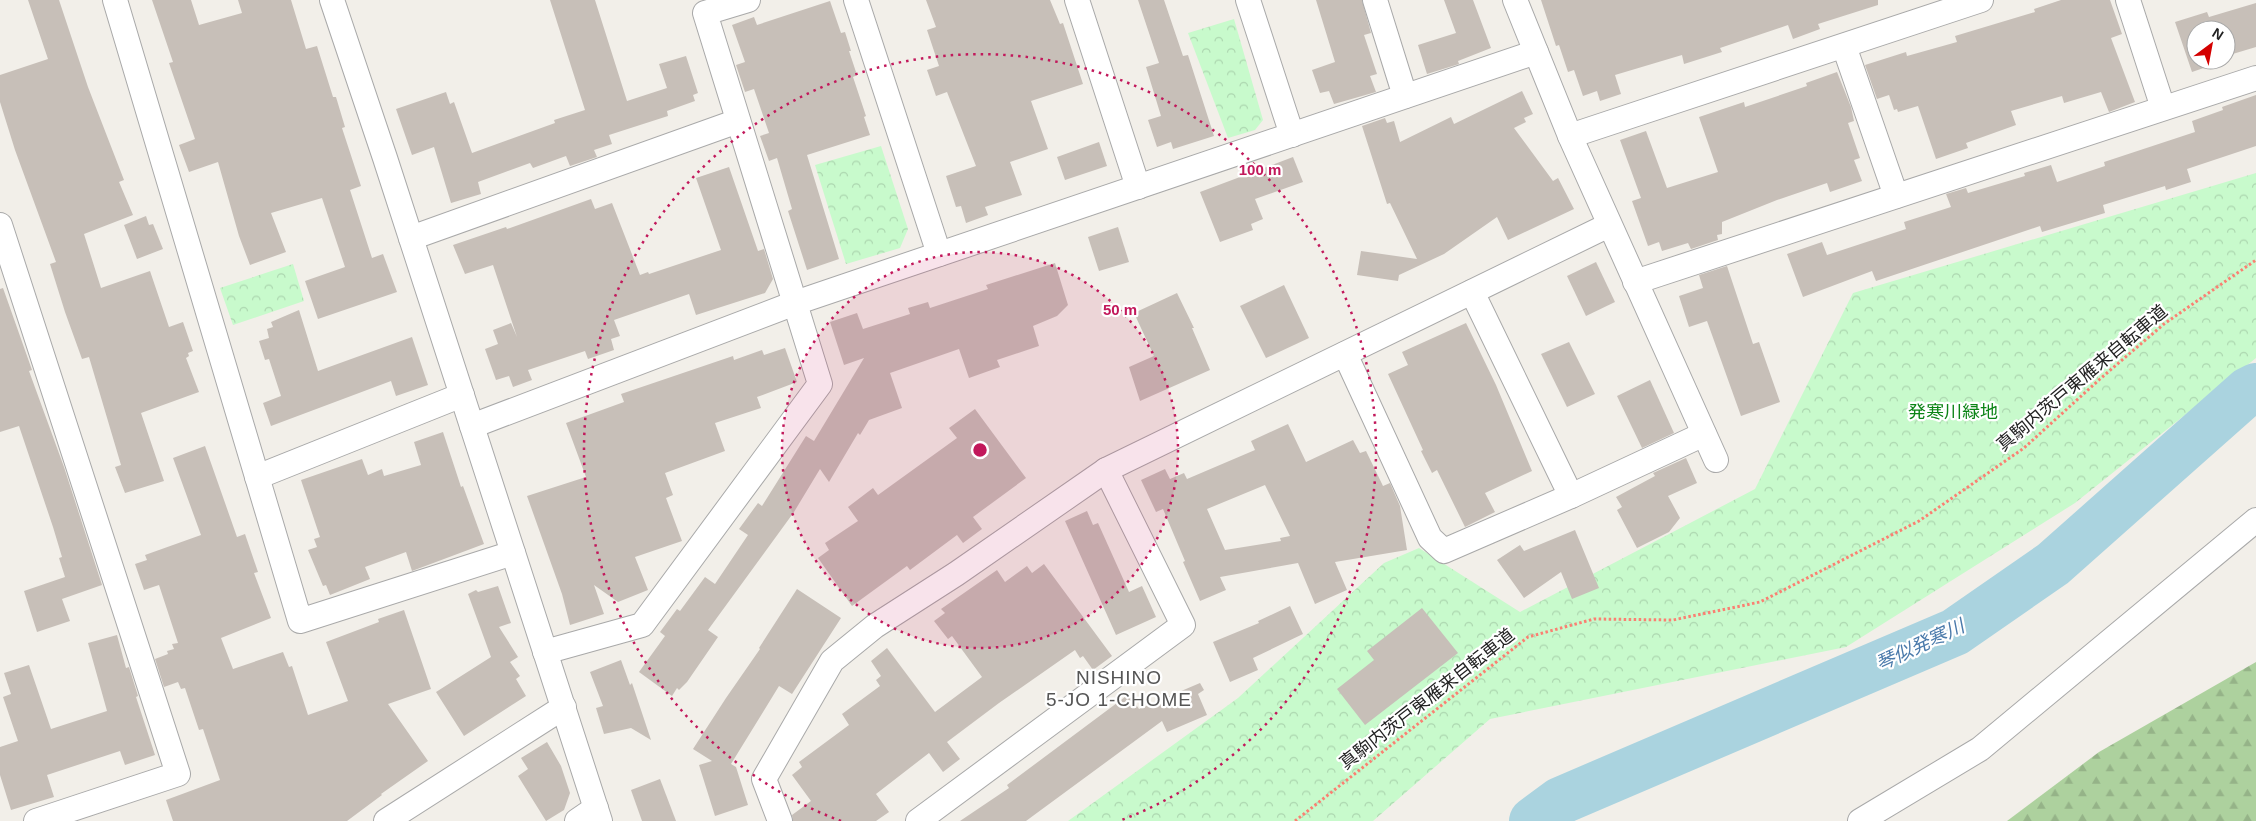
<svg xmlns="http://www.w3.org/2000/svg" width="2256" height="821" viewBox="0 0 2256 821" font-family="Helvetica,'Noto Sans JP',sans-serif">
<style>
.forest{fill:url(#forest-firs)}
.park{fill:url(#park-crowns)}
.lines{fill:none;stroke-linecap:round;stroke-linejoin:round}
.river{stroke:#aad3df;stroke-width:48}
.building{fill:#c7bfb8;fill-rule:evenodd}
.street-casing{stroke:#a9a9a9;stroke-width:26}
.path{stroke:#fa8072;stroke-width:3;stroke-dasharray:2.5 2.5;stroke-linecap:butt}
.street{stroke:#fff;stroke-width:24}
.ring{fill:none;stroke:#c2185b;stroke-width:2.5;stroke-dasharray:2.5 5}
.labels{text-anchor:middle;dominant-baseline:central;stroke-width:4.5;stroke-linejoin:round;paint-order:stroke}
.street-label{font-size:18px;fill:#222;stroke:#fff}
.park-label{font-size:18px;fill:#0c8416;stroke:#fff}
.water-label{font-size:19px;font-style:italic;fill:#4a7aab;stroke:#fff}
.neighbourhood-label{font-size:19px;letter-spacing:1px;fill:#555;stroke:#fff}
.centre{fill:#c2185b;stroke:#fff;stroke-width:2.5}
.ring-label{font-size:15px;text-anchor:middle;font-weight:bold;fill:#c2185b;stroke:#fff;stroke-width:4.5;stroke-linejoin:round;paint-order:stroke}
</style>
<defs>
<pattern id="forest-firs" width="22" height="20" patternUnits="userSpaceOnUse" patternTransform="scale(1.25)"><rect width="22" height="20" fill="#add19e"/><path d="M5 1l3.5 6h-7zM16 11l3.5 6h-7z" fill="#95b388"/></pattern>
<pattern id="park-crowns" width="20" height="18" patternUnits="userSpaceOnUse" patternTransform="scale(1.25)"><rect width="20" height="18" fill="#c8facc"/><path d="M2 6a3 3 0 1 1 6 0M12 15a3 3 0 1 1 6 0" fill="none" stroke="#acd6af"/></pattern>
</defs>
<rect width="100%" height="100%" fill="#f2efe9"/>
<path class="forest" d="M2256,662V821H2007L2099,752Z"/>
<g class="park">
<path d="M1234,19L1263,120L1255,130L1228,138L1188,33Z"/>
<path d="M881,146L908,229L900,248L846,264L815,165Z"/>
<path d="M2256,173V358L2075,503L1846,647L1490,719L1373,821H1068L1238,698L1384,563L1419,548L1520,612L1755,489L1853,293Z"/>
<path d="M293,264L304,301L233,325L220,288Z"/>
</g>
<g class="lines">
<path class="river" d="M1533,821L1560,801L1955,632L2053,564L2248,391L2256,387"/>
</g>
<g class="building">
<path d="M28,0H59L88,87L124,180L119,182L133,215L84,234L101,288L150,271L169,327L183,322L193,351L188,353L189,356L186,358L199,392L141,413L164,481L125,493L115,467L121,465L89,357L82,359L65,312L50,264L56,262L15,150L0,102V75L48,59Z"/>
<path d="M152,0H191L199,25L242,13L238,0H291L306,49L317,46L333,97H336L345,127L342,128L361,186L350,190L372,258L383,254L397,292L318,319L305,281L345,267L322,198L271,213L286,252L250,265L239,236L218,162L189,172L179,145L195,139L169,63L173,62Z"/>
<path d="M550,0H595L627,101L667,88L659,64L686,56L698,93L693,95L695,101L667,111L668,116L609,135L612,144L594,150L597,157L570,166L566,156L533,168L530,163L478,182L481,194L451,203L434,147L412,155L396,109L446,92L450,104L454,102L472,153L555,123L554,120L585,110Z"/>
<path d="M926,0H1050L1060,24L1063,23L1083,84L1031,101L1048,149L1010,162L1022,195L985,207L988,215L966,223L961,206L956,207L946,176L976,166L947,92L936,96L927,70L939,66L927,30L936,27Z"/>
<path d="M1138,0H1164L1183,56L1188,55L1214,136L1173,149L1171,142L1157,147L1148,120L1161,116L1146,67L1159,63Z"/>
<path d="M1316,0H1362L1371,33L1364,35L1377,74L1370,76L1376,92L1334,104L1329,91L1320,93L1312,70L1335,62Z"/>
<path d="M1444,0H1473L1491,48L1458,61L1459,64L1427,74L1418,45L1456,33Z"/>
<path d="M1541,0H1878V5L1818,24L1820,29L1793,39L1788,25L1720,48L1722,52L1684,64L1682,55L1615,75L1621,94L1600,101L1597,91L1583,96L1574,70L1568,72L1559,45L1556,46Z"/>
<path d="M2061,0H2110L2122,34L2111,38L2135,102L2109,112L2101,92L2064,103L2062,96L2011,111L2016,125L1966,143L1968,148L1936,159L1918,106L1898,112L1897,109L1894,110L1889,95L1877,99L1865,65L1906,52L1907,56L1957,42L1955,36L2035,12L2034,9Z"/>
<path d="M830,1L841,33L845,32L851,51H849L857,75L853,77L866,116L864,117L870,135L807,155L839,259L807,270L788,211L792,209L777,158L769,161L760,136L769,133L754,89L745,92L736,65L745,62L732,25L754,17L757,25Z"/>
<path d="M2256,3V47L2226,56V30H2196V60L2224,61L2192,72L2175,22L2207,12L2209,17Z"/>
<path d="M1837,72L1851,107L1854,121L1848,123L1860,158L1854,160L1862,181L1830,192L1827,183L1777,200L1722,222V234L1717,235L1718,240L1691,249L1688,243L1662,251L1659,242L1648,246L1632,201L1641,198L1620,140L1646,131L1667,188L1718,172L1699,117L1744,102L1745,107L1807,86L1806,83Z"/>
<path d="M1522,91L1533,114L1524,118L1526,122L1514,128L1553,181L1558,178L1574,209L1508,240L1497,217L1444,254L1399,275L1398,281L1357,275L1361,251L1417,259L1390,203L1387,204L1362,126L1385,118L1387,123L1394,121L1400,142L1451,117L1454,124Z"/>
<path d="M2256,95V146L2187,169L2191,182L2166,190L2165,186L2103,205L2105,213L2042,232L2040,226L1876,281L1872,271L1803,297L1787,254L1822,242L1827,255L1906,229L1904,222L1951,207L1946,194L1966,188L1968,193L2025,176L2024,173L2051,165L2057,182L2105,166L2104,162L2195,132L2192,121L2223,110L2222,107Z"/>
<path d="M1099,142L1107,166L1065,180L1057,157Z"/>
<path d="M1293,157L1303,182L1255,199L1263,219L1251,224L1253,230L1220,242L1200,192Z"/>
<path d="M729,167L758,251L764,249L773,279L765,293L696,315L689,294L614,320L620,336L611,339L614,350L588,359L585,351L528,370L532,380L513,387L509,376L496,380L485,349L498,344L493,330L511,323L517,337L493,265L465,274L453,245L506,227L507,229L591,199L595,209L612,203L640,275L648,272L649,274L721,250L696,178Z"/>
<path d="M146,216L149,225L153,224L163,249L137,259L124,225Z"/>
<path d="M1118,227L1129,262L1099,271L1088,237Z"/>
<path d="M1596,262L1615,302L1586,316L1567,276Z"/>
<path d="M1055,263L1068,305L1057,316L1033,326L1039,346L997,360L1000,367L969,378L959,349L890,373L902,408L869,420L860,435L858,433L829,482L820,469L794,512L708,630L718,637L687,682L679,690L677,688L672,696L639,672L665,636L660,632L677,609L680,611L705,577L715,584L748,535L739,529L758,503L762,506L806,436L814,441L864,358L844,365L830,322L857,313L863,329L910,314L908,308L928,302L930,308L988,289L986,285Z"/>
<path d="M1727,266L1753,344L1759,342L1780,402L1741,416L1707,321L1689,327L1679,296L1703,288L1699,275Z"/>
<path d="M1284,285L1309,338L1266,358L1240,306Z"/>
<path d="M3,288L32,370L29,371L64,467L102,585L62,599L70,621L37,632L24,591L65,577L59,558L62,557L53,527L19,426L0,432V289Z"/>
<path d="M1177,293L1194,328H1192L1210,370L1140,401L1129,367L1154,356L1134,313Z"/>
<path d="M299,310L318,371L412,337L428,385L396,396L391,381L271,426L263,403L281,396L269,359L265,360L259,341L269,338L267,329L273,327L271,322Z"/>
<path d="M1466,323L1496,385L1532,471L1485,493L1495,512L1465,527L1437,470L1432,473L1421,451L1423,450L1388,374L1408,365L1402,352Z"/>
<path d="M1569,342L1595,394L1567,407L1541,354Z"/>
<path d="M785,348L797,382L757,397L761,408L715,423L725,451L665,473L673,495L666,498L682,541L635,557L648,590L618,602L594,585L604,614L570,625L562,594L527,496L586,477L566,423L624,402L621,394L733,356L734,360L762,350L764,355Z"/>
<path d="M1650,380L1674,433L1642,448L1617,396Z"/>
<path d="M975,409L1026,478L973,517L982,529L963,543L957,535L910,570L907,566L852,606L818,558L829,550L825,543L858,521L848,507L873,488L878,495L957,438L949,428Z"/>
<path d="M1288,424L1306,462L1353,440L1360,453L1366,451L1383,486L1390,483L1400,506L1407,550L1335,562L1347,590L1315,604L1298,563L1220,577L1226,590L1200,601L1183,562L1185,561L1163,509L1156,512L1141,480L1165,469L1170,479L1184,473L1187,479L1255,450L1251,441ZM1265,485L1290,536L1280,538L1281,541L1225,550L1207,509Z"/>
<path d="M443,432L461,487L463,486L484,544L412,571L406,552L365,567L370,579L330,595L326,585L323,586L308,550L317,547L314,539L320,537L301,480L362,459L368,475L382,469L384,476L421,465L414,442Z"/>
<path d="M205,446L237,537L245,534L258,572L254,573L271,618L221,638L233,669L283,652L289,667L292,666L308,715L348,701L326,642L379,622L378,619L404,610L431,689L388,704L428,761L381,794L382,795L347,821H173L166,800L220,780L203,729L199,730L185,688L181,689L178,682L164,687L155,659L168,654L167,651L174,649L172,644L178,643L159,585L144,590L135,564L147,560L145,555L201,535L173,458Z"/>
<path d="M1686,458L1697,483L1668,496L1680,518L1669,532L1637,548L1617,510L1622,507L1616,497L1655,476L1653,473Z"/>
<path d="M1087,511L1093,525L1098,523L1129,592L1142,586L1156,617L1116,635L1065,521Z"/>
<path d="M1575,530L1599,588L1572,599L1561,572L1524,598L1497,560L1520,545L1524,551Z"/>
<path d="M1044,564L1112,656L1093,670L1083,656L1080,658L1075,650L999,703L947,742L960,759L943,772L929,753L876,794L889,812L876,821H793L792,815L811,801L792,775L802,767L799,762L849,725L842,714L880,686L876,680L881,676L871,661L887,648L935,712L982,677L952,636L948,639L934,621L945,613L941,609L997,570L1005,582L1027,566L1032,573Z"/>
<path d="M498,586L511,623L499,627L518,657L510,662L520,676L516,679L526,696L464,736L436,692L491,657L468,594L476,590L478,592Z"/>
<path d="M797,589L841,618L792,694L779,686L731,764L736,767L748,805L715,816L699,765L712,761L693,749L726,698L760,649L759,648Z"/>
<path d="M1290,606L1303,634L1253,658L1258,670L1230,682L1213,642L1259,623L1258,621Z"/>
<path d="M1422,608L1458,653L1365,725L1337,689L1374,660L1367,651Z"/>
<path d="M117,635L126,668L129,667L138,696L136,697L155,755L125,765L120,751L47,775L54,797L11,810L0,775V747L18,741L3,697L11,694L4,673L29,665L51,729L107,711L88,643Z"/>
<path d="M621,660L630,685L632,683L651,740L631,728L604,734L596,708L603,706L590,672Z"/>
<path d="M1200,683L1204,690L1198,694L1207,715L1167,732L1162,721L1026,821H960L1009,788L1007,785L1129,694L1139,709Z"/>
<path d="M547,742L561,766L570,793L564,810L546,821L518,776L528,769L521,758Z"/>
<path d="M660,779L676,821H642L631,790Z"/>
</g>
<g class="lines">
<g class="street-casing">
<g id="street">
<path d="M115,0L300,621L513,553"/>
<path d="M332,0L385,158L600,821"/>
<path d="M856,0L939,254"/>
<path d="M1077,0L1138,187"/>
<path d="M1248,0L1292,135"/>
<path d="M1375,0L1405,96"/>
<path d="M1515,0L1570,136L1716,460"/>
<path d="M2128,0L2163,108"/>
<path d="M1844,46L1896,196"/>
<path d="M1570,136L1981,0"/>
<path d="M0,225L178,774L36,821"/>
<path d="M411,238L738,121"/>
<path d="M1635,282L2256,78"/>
<path d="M1472,292L1571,496"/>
<path d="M1345,354L1430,538L1444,551L1571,496L1704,434"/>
<path d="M472,426L795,303L1536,52"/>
<path d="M257,477L462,395"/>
<path d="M545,652L642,625L820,384L705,13L748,0"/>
<path d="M386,821L564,707"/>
<path d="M577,821L596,808"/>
<path d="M780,821L764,779L832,661L875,626L956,574L1106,470L1609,225"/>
<path d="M918,821L1183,625L1106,470"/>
<path d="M1860,821L1980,749L2256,520"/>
</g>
</g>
<path class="path" d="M1295,821L1528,637L1594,619L1673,620L1760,602L1919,521L2024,448L2100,379L2164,324L2256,260"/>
<use href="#street" class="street"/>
</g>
<circle cx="980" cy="450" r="198" fill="#c2185b" fill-opacity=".12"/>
<g class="ring">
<circle cx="980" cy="450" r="198"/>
<path d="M841 821A396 396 0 1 1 1119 821"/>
</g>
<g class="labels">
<g class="street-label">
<text transform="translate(2082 378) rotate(-40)">真駒内茨戸東雁来自転車道</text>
<text transform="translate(1427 699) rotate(-38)">真駒内茨戸東雁来自転車道</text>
</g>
<g class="park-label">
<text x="1953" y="412">発寒川緑地</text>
</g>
<g class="water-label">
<text transform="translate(1920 645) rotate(-25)">琴似発寒川</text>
</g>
<g class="neighbourhood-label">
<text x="1119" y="677">NISHINO<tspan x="1119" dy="22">5-JO 1-CHOME</tspan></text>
</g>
</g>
<circle cx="980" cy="450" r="8" class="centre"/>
<g class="ring-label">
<text x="1260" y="175">100 m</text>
<text x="1120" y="315">50 m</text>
</g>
<g transform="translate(2211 45) rotate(32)"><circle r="24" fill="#ffffff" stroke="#a7a7a7"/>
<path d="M0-4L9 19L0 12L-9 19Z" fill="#d40000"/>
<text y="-8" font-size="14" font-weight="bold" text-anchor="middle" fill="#222222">N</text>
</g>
</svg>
